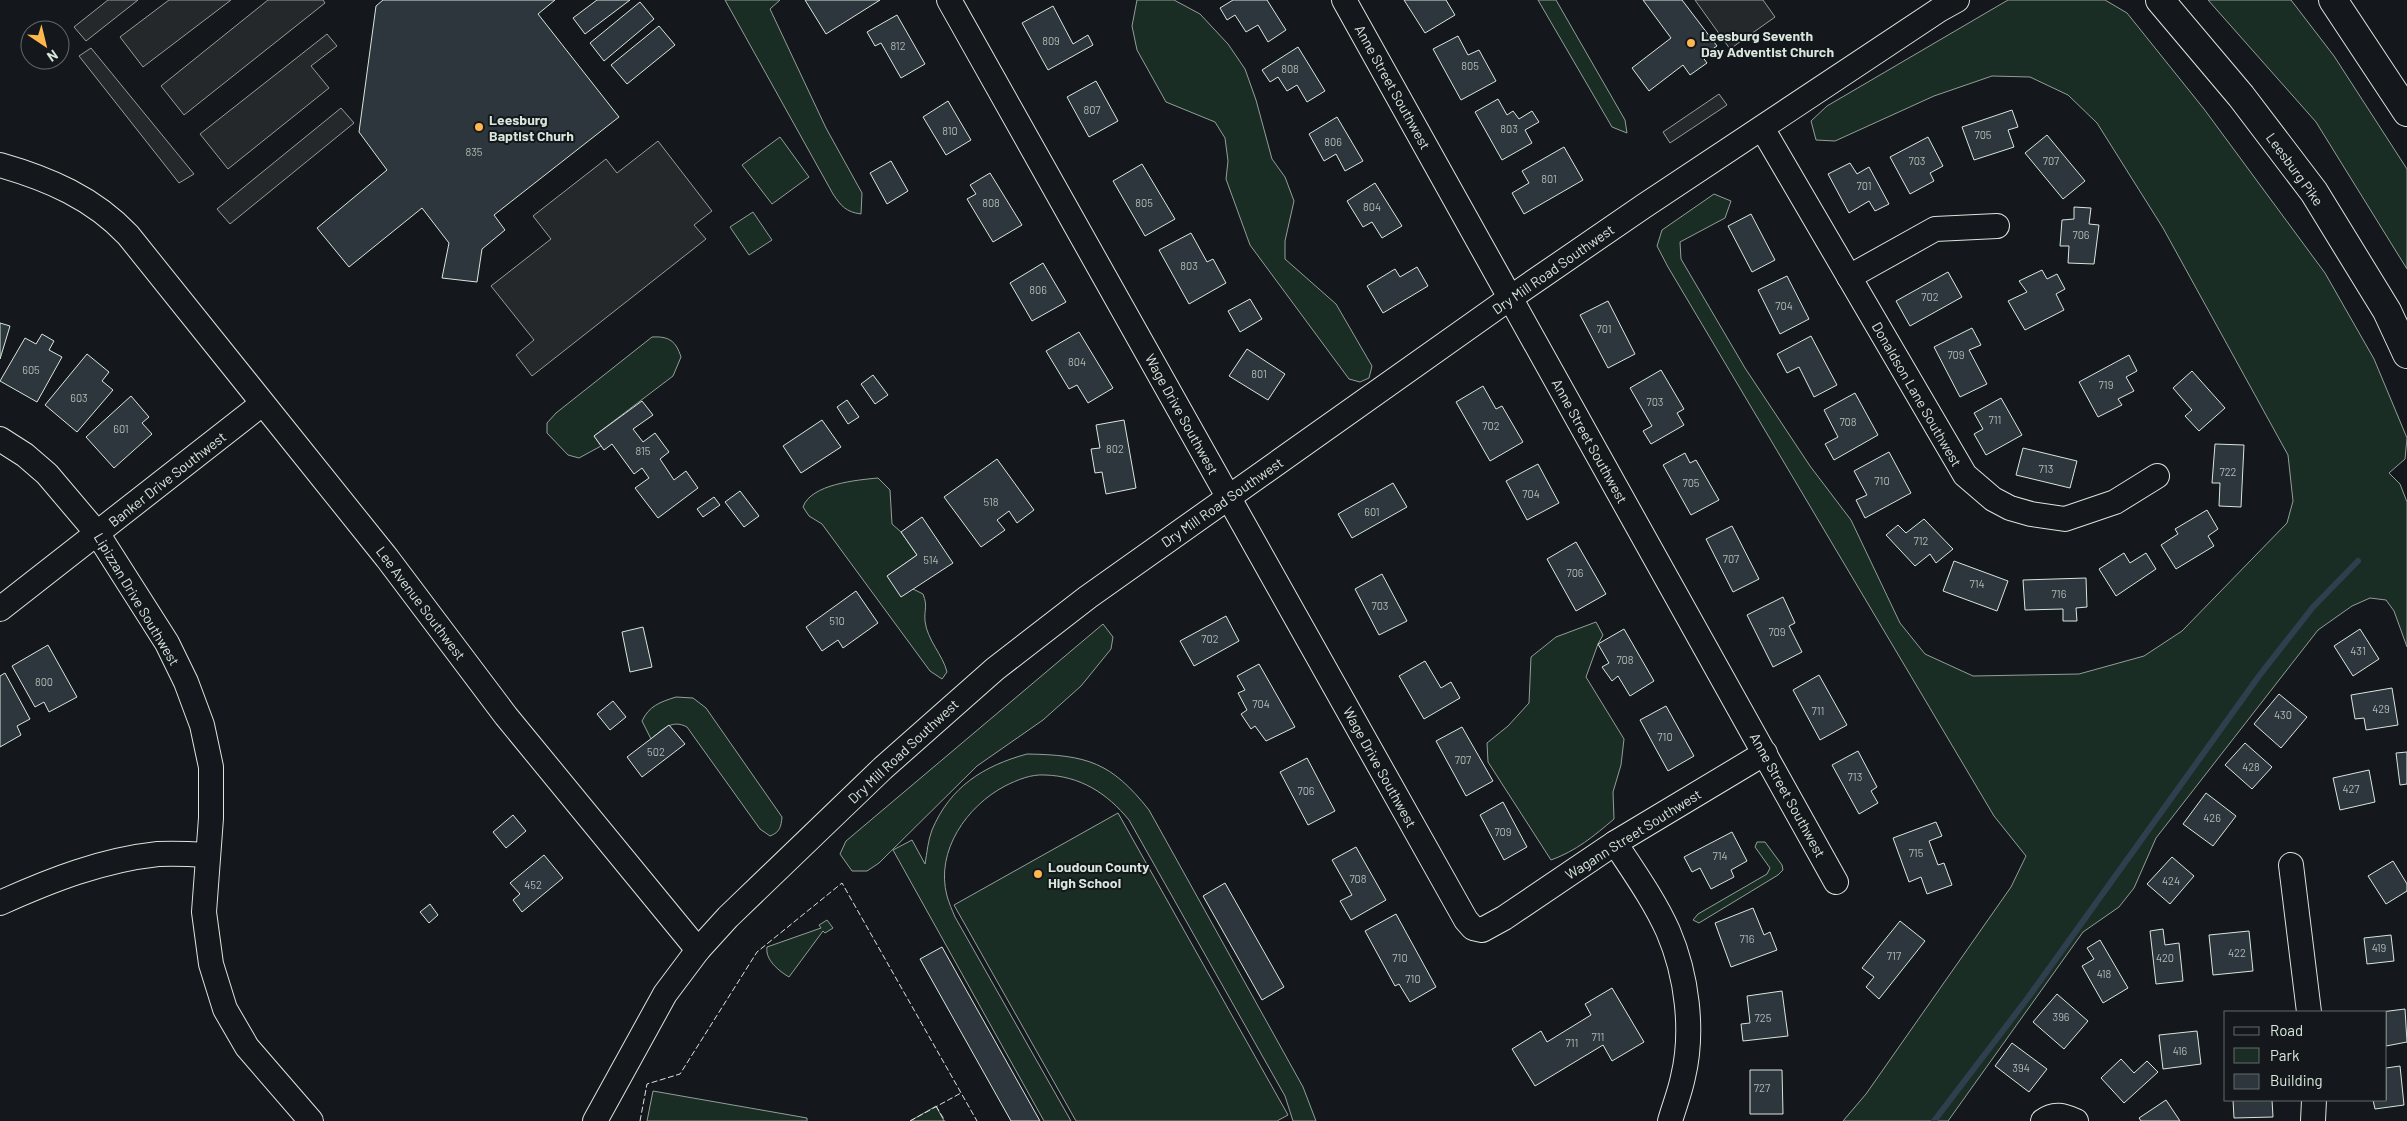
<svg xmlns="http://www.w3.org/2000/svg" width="2407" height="1121" viewBox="0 0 2407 1121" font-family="Barlow,sans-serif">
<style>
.green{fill:#1a2d24;stroke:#939e99}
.parking{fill:#24282b;stroke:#939e99}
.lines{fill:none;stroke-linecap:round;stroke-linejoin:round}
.stream{stroke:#2f3f4d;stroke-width:6}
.building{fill:#2c363c;stroke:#d8e6dc}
.minor-casing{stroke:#d8e6dc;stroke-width:26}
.highway-casing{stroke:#d8e6dc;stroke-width:30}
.minor{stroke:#14181c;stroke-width:24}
.highway{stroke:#14181c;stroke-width:28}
.fence{stroke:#d8e6dc;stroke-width:1;stroke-dasharray:6 2.5;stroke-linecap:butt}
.poi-dot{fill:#ffb74d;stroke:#14181c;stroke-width:2}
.labels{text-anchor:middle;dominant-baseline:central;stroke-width:4;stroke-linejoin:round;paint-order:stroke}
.number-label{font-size:11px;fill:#adbab4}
.poi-label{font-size:14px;font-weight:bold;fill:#d8e6dc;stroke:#14181c;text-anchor:start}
.street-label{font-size:14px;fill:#d8e6dc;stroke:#14181c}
</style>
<rect width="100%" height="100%" fill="#14181c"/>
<g class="green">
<path d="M725,0H780L770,9L826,128L862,193L861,214C846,212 841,206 833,194Z"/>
<path d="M1137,0H1174L1200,14L1228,44L1245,69L1256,100L1272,159L1285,177L1294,201L1285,241V259L1336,304L1372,366L1369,378L1360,382L1349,379L1250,245L1226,179L1228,161L1225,138L1215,122L1166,102L1137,50L1132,26Z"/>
<path d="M1538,0H1556L1625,120L1627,133L1612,127Z"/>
<path d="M2008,0H2105L2127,13L2204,109L2325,273L2374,359L2407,438L2405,459L2389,473L2400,484L2407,502V647L2394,611L2386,600L2370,598L2352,606L2318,630L2156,838L2134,888L2119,907L2083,932L1948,1121H1843L1866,1094L2011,887L2026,856L1994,816L1668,267L1657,246L1662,230L1714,194L1731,201L1725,218L1680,242L1681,259L1745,368L1810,466L1851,520L1900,623L1925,654L1973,676L2079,674L2144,656L2182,631L2287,523L2293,501L2288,455L2163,228L2097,123L2068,95L2030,77L1992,76L1934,96L1835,141L1816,140L1811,121L1827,106Z"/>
<path d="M2208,0H2291L2334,56L2407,169V269L2316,122Z"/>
<path d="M780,137L809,177L772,204L742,165Z"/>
<path d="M753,212L772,240L749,255L730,227Z"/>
<path d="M652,337C669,336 676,341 681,357L673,376L594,436L601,446L579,458L568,455L547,433V423L556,413Z"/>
<path d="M878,478L890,490L892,524L901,532L917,555L887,576L923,594C928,607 924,609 925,621C927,640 943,655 947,672L942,679L930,671L822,524L809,516L803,507C811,484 857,480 878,478Z"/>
<path d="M1596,622L1603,635L1598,644L1586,677L1624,739L1621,765L1613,792L1614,819C1594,836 1576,851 1551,860L1488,762L1487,743L1508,726L1529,703L1531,657L1556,637Z"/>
<path d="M1103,624L1113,637L1111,649L1081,686L1043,720L977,766L879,863L867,871H852L840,854L846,841Z"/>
<path d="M676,697L693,698L706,708L782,817C781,827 780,832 770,836L760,829L687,727C672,719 663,729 651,739L642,721C649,706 660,702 676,697Z"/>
<path d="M1027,754C1087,755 1111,762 1149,810L1303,1087L1316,1121H1293L1285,1096L1129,820C1107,793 1080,776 1045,775C1031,774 1017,780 1005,786C967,806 935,851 947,896C949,903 952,910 955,917L1071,1121H1044L893,850L912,840L925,864C927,853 928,840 932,830C950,787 983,766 1027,754Z"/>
<path d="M1118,813L1288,1115L1277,1121H1076L954,905Z"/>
<path d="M1757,842H1765L1782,865L1783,870L1778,875L1699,923L1693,920L1698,914L1767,874L1770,868L1755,847Z"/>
<path d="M827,920L833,928L825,933L823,931L789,977C779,971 765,960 767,947L821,928L819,925Z"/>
<path d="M653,1091L807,1118V1121H647Z"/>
<path d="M936,1106L944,1121H910Z"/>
</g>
<g class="parking">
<path d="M108,0H138L86,41L74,27Z"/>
<path d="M169,0H231L143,67L120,37Z"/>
<path d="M268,0H323L325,3L184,115L161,86Z"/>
<path d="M1695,0H1763L1775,17L1730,49Z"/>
<path d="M327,34L337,46L311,66L329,88L228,169L200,134Z"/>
<path d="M91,48L194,174L179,183L79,56Z"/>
<path d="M1719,94L1727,105L1670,143L1663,132Z"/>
<path d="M341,108L354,123L230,224L217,209Z"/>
<path d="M658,141L712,211L694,225L706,239L532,376L516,355L534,340L491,286L551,239L533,216L606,159L617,173Z"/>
</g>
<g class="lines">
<path class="stream" d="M1934,1121L2027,999L2259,676L2313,607L2358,561"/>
</g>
<g class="building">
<path d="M383,0H555L538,14L619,117L494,215L505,230L482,249L477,282L442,278L449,243L422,208L349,267L317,228L387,170L359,132L376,6Z"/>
<path d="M597,0H630L585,34L573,18Z"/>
<path d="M805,0H880L826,34Z"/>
<path d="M1233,0H1267L1286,30L1268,42L1258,25L1246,32L1235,15L1227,20L1220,8Z"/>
<path d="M1404,0H1446L1455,15L1425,33Z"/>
<path d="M1643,0H1682L1717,46L1702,56L1707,63L1690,75L1683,65L1649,91L1632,68L1671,38Z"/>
<path d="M640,2L654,19L604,61L590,43Z"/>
<path d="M1053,6L1073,44L1088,35L1093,45L1048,70L1022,23Z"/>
<path d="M897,15L925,64L901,78L881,43L875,46L867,32Z"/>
<path d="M659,26L675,45L627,84L611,65Z"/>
<path d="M1458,36L1468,55L1479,50L1496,81L1461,100L1433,49Z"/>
<path d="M1298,47L1325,91L1307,102L1297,85L1287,91L1278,77L1270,82L1262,70Z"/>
<path d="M1096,81L1118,121L1089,137L1067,97Z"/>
<path d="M1498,99L1507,115L1513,111L1519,119L1532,111L1539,122L1525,130L1532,143L1502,160L1475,112Z"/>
<path d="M948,101L971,140L946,155L923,117Z"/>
<path d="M2012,110L2018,127L2008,130L2014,147L1974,160L1962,127Z"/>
<path d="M1337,117L1363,161L1345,171L1336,154L1324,161L1309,134Z"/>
<path d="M2047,135L2085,181L2063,199L2025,153Z"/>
<path d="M1928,137L1943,166L1930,173L1934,181L1910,194L1890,157Z"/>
<path d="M1564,147L1583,180L1524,214L1512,193L1529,183L1522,171Z"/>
<path d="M891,161L908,191L887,204L870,173Z"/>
<path d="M1850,163L1857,174L1869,167L1889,204L1875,211L1869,201L1849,213L1828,174Z"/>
<path d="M1142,164L1175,219L1145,236L1113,181Z"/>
<path d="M990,173L1022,225L993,242L967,199L976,194L970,185Z"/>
<path d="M1375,183L1402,226L1382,238L1372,222L1363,227L1347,201Z"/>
<path d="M2074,207L2091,208L2089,224L2099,225L2094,264L2068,263L2069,246H2060L2062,220L2074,219Z"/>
<path d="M1751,214L1775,260L1752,272L1728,226Z"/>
<path d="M1191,233L1207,262L1213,259L1226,283L1189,304L1159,250Z"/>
<path d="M1043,263L1066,302L1032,321L1010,283Z"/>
<path d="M1417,267L1428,286L1383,313L1367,286L1395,269L1400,277Z"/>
<path d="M2042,270L2047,279L2057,274L2065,289L2056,294L2064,310L2025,330L2008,301L2027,292L2019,281Z"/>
<path d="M1948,272L1962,297L1910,326L1896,301Z"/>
<path d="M1787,276L1809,319L1780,334L1758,290Z"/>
<path d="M1250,299L1262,319L1240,332L1228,311Z"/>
<path d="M1608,301L1635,354L1608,368L1580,315Z"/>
<path d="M0,323L10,326L0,359Z"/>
<path d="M1972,328L1981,345L1969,350L1987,384L1960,397L1934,347Z"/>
<path d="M1079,332L1113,388L1088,403L1077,385L1069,389L1046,351Z"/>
<path d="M42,334L54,341L49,350L62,357L37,402L0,381L25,338L36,344Z"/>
<path d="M1811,336L1837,385L1814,397L1799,367L1787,373L1777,354Z"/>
<path d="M1247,349L1285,374L1268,400L1229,376Z"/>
<path d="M87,354L109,372L102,381L113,390L77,432L45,405Z"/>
<path d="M2129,355L2137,371L2126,377L2134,391L2118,399L2122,405L2098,417L2079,382Z"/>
<path d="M1661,370L1684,409L1677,413L1684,425L1651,444L1643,431L1652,426L1630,388Z"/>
<path d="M2192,371L2225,408L2199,431L2185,416L2192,410L2173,388Z"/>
<path d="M873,375L888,395L875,404L861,384Z"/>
<path d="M1483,386L1496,409L1502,406L1523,442L1490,461L1456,402Z"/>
<path d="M1855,393L1878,435L1834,460L1825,444L1838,437L1824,410Z"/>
<path d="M131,396L149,417L142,423L152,434L114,468L86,437Z"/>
<path d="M2001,398L2022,435L1986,455L1974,434L1983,429L1974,413Z"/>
<path d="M847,400L859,417L848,424L837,407Z"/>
<path d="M642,401L653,415L633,429L643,442L655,433L669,452L660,459L674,480L686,471L698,488L658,518L635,488L649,478L642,468L634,474L612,444L604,450L594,436Z"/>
<path d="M822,420L841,447L801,473L783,446Z"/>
<path d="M1124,420L1136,488L1106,494L1102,472L1095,473L1091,449L1100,448L1096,425Z"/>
<path d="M2215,444L2244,445L2241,507L2219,506L2220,483H2212Z"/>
<path d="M2023,448L2077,461L2070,488L2016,475Z"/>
<path d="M1889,452L1911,493L1865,518L1856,500L1867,495L1854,471Z"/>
<path d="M1685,453L1690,463L1696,460L1719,500L1691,515L1663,465Z"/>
<path d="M997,459L1034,510L1017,523L1009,511L997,520L1005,530L981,547L944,497Z"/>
<path d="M1538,464L1559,503L1527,520L1506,481Z"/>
<path d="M1393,483L1407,507L1352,538L1338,514Z"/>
<path d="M740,491L759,516L744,527L725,502Z"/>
<path d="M714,497L720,505L703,517L697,509Z"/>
<path d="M2207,510L2218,529L2208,536L2214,546L2176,569L2161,545L2178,534L2175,529Z"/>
<path d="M922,517L953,563L901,597L887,576L917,555L901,532Z"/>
<path d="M1924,519L1953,549L1936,563L1930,554L1915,566L1886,535L1898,525L1906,533Z"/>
<path d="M1732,526L1759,579L1733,592L1706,539Z"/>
<path d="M1576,542L1606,594L1576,611L1547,559Z"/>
<path d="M2124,553L2130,563L2146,553L2156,569L2116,596L2099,569Z"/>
<path d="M1954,561L2008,581L1997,611L1943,591Z"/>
<path d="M1382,574L1407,621L1379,635L1355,589Z"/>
<path d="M2086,578L2087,607L2076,608L2077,621H2063V609L2025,610L2023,580Z"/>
<path d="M856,591L878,623L843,648L838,640L822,651L806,627Z"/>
<path d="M1783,597L1795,623L1789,626L1802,652L1773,667L1747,615Z"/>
<path d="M1226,616L1239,641L1194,666L1180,641Z"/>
<path d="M643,627L652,667L630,672L622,632Z"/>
<path d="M1624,629L1654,681L1630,696L1618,676L1612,681L1602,667L1609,663L1598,644Z"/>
<path d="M2360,629L2379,659L2353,676L2334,646Z"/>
<path d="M48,645L77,697L49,712L44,702L35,707L12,666Z"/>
<path d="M1425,661L1441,688L1451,682L1460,698L1424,719L1399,676Z"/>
<path d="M1259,664L1295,727L1266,741L1255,726L1251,729L1241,714L1247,710L1238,693L1245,690L1237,676Z"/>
<path d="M5,673L30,719L17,726L21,735L0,747V676Z"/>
<path d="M1819,675L1847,725L1820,740L1793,690Z"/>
<path d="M2392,688L2398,725L2366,730L2364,718L2355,719L2351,695Z"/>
<path d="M2279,694L2307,717L2281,748L2254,724Z"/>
<path d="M613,701L626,717L610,730L597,714Z"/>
<path d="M1666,706L1694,756L1668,771L1640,720Z"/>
<path d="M669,725L685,744L642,777L627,757Z"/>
<path d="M1462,727L1493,781L1466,796L1436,741Z"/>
<path d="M2245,743L2272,767L2252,789L2225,765Z"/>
<path d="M1858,751L1877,787L1871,791L1878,803L1859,814L1832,765Z"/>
<path d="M2407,752V784L2400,785L2396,753Z"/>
<path d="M1307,758L1335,811L1308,825L1280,772Z"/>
<path d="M2369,770L2375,802L2340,810L2333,778Z"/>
<path d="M2206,793L2236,816L2213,846L2183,824Z"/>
<path d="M1503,802L1527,847L1504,860L1480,815Z"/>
<path d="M513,815L526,831L506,848L493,832Z"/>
<path d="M1936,822L1942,836L1929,841L1938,865L1944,863L1952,885L1927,894L1921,877L1909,882L1893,838Z"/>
<path d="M1732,832L1747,861L1731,870L1734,877L1711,889L1700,868L1692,872L1684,857Z"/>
<path d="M1356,847L1386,900L1351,920L1340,901L1352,895L1332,860Z"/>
<path d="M544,855L563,878L522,912L513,900L520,894L510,883Z"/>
<path d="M2172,857L2194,876L2170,904L2147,884Z"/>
<path d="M2393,861L2407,884V891L2386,904L2368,876Z"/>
<path d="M1225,883L1284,987L1262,1000L1203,896Z"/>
<path d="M430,904L438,915L429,923L420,912Z"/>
<path d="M1753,908L1764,935L1770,932L1777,950L1731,967L1715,923Z"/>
<path d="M1396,914L1436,987L1410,1002L1399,984L1395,986L1365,931Z"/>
<path d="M1900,921L1925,941L1879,999L1866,987L1874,977L1862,968Z"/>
<path d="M2163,929L2165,945L2179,943L2183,981L2156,984L2150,931Z"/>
<path d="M2249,931L2253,971L2213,975L2209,935Z"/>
<path d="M2391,935L2394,961L2367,964L2364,938Z"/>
<path d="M2100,940L2128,988L2103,1003L2082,966L2094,959L2087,948Z"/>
<path d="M942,947L1040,1121H1011L920,959Z"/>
<path d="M1612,988L1644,1042L1612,1061L1603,1045L1535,1086L1512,1049L1541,1031L1547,1042L1591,1015L1585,1004Z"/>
<path d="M1782,991L1788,1036L1743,1041L1741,1024L1750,1023L1747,996Z"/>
<path d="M2057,994L2088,1021L2064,1049L2033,1022Z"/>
<path d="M2405,1009L2407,1042L2386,1046V1012H2381Z"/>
<path d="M2197,1031L2201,1064L2163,1069L2159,1035Z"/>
<path d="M2012,1043L2047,1069L2029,1092L1995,1066Z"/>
<path d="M2121,1059L2134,1073L2147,1061L2158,1072L2124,1103L2101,1078Z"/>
<path d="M2400,1066L2404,1105L2375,1109L2373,1100H2386V1068Z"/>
<path d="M1750,1070H1782L1783,1114H1750Z"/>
<path d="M2166,1100L2180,1121H2141L2139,1118Z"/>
<path d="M2233,1100H2272L2273,1117L2234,1118Z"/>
</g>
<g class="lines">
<g class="minor-casing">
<g id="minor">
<path d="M949,0L1466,920L1473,928L1482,930L1504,918L1615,843L1765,753"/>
<path d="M1344,0L1836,882"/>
<path d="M1762,128L1965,475L1993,499L2010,508L2031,514L2065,519L2115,502L2157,476"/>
<path d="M0,165C49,179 93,198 128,235L387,558L506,716L698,950"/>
<path d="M1849,277L1935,229L1997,226"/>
<path d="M0,439L25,455L47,474L97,533L167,643L186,682L202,725L211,767V818L204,912L211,964L225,1009L247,1047L311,1121"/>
<path d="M0,609L262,404"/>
<path d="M1615,843C1634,872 1654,900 1668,931C1687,975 1694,1031 1683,1077C1680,1092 1674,1107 1670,1121"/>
<path d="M2291,865L2309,1012"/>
<path d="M0,903C51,880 102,860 158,854C174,853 192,854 208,855"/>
<path d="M595,1121L665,994L698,950L728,917L883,768L995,669L1088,597L1510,298L1644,206L1939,10L1957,0"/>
<path d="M2043,1121C2055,1112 2064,1116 2076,1121"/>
<path d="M2313,1121L2314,1100"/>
</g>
</g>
<g class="highway-casing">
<g id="highway">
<path d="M2160,0L2241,96L2314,192L2387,311L2407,354"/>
<path d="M2333,0L2407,112"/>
</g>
</g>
<use href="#minor" class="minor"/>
<use href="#highway" class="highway"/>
<g class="fence">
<path d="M936,1106L945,1121"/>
<path d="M640,1121L647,1084L680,1074L757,952L842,883L977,1121"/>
<path d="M910,1121L961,1093"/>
</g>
</g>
<g class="poi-dot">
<circle cx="1691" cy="43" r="5"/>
<circle cx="479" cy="127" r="5"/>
<circle cx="1038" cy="874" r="5"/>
</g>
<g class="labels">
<g class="number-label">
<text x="1051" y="40">809</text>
<text x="898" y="45">812</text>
<text x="1470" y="65">805</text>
<text x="1290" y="68">808</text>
<text x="1092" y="109">807</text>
<text x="1509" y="128">803</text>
<text x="950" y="130">810</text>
<text x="1983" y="134">705</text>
<text x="1333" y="141">806</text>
<text x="474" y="151">835</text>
<text x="1917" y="160">703</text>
<text x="2051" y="160">707</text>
<text x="1549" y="178">801</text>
<text x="1864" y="185">701</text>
<text x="991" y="202">808</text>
<text x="1144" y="202">805</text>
<text x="1372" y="206">804</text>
<text x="2081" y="234">706</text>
<text x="1189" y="265">803</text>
<text x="1038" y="289">806</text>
<text x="1930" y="296">702</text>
<text x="1784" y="305">704</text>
<text x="1604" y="328">701</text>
<text x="1956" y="354">709</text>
<text x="1077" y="361">804</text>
<text x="31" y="369">605</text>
<text x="1259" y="373">801</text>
<text x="2106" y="384">719</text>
<text x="79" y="397">603</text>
<text x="1655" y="401">703</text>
<text x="1995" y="419">711</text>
<text x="1848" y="421">708</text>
<text x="1491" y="425">702</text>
<text x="121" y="428">601</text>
<text x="1115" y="448">802</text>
<text x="643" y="450">815</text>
<text x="2046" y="468">713</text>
<text x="2228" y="471">722</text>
<text x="1882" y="480">710</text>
<text x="1691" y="482">705</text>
<text x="1531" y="493">704</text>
<text x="991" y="501">518</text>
<text x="1372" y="511">601</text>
<text x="1921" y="540">712</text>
<text x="1731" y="558">707</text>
<text x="931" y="559">514</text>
<text x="1575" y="572">706</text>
<text x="1977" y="583">714</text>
<text x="2059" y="593">716</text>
<text x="1380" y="605">703</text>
<text x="837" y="620">510</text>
<text x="1777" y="631">709</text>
<text x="1210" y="638">702</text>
<text x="2358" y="650">431</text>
<text x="1625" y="659">708</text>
<text x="44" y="681">800</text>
<text x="1261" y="703">704</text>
<text x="2381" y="708">429</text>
<text x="1818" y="710">711</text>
<text x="2283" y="714">430</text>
<text x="1665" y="736">710</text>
<text x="656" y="751">502</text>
<text x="1463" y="759">707</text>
<text x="2251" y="766">428</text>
<text x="1855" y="776">713</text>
<text x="2351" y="788">427</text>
<text x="1306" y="790">706</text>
<text x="2212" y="817">426</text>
<text x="1503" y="831">709</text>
<text x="1916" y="852">715</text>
<text x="1720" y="855">714</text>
<text x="1358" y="878">708</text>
<text x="2171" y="880">424</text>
<text x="533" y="884">452</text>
<text x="1747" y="938">716</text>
<text x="2379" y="947">419</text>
<text x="2237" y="952">422</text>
<text x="1894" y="955">717</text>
<text x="1400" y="957">710</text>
<text x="2165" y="957">420</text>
<text x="2104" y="973">418</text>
<text x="1413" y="978">710</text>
<text x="2061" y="1016">396</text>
<text x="1763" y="1017">725</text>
<text x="1598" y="1036">711</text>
<text x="1572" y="1042">711</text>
<text x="2180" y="1050">416</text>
<text x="2021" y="1067">394</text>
<text x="1762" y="1087">727</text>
</g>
<g class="poi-label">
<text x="1701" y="35">Leesburg Seventh<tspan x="1701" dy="16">Day Adventist Church</tspan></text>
<text x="489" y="119">Leesburg<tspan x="489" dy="16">Baptist Churh</tspan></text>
<text x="1048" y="866">Loudoun County<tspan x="1048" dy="16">High School</tspan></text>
</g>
<g class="street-label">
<text transform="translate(1393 87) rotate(61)">Anne Street Southwest</text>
<text transform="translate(2295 169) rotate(54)">Leesburg Pike</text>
<text transform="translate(1553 269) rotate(-35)">Dry Mill Road Southwest</text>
<text transform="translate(1917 394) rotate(60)">Donaldson Lane Southwest</text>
<text transform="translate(1182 414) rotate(61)">Wage Drive Southwest</text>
<text transform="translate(1590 441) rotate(61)">Anne Street Southwest</text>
<text transform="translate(167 479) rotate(-38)">Banker Drive Southwest</text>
<text transform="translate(1222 502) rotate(-35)">Dry Mill Road Southwest</text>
<text transform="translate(137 599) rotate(59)">Lipizzan Drive Southwest</text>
<text transform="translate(421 603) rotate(53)">Lee Avenue Southwest</text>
<text transform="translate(903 751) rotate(-43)">Dry Mill Road Southwest</text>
<text transform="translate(1380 767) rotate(61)">Wage Drive Southwest</text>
<text transform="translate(1788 795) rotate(61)">Anne Street Southwest</text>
<text transform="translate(1633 834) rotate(-32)">Wagann Street Southwest</text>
</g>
</g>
<rect x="2224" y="1011" width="162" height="90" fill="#14181c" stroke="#626a69"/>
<rect x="2234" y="1027" width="25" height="8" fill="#14181c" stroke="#626a69"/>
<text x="2270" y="1036" font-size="15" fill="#d8e6dc">Road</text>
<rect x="2234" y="1048" width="25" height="15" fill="#1a2d24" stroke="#626a69"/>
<text x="2270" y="1061" font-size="15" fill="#d8e6dc">Park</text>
<rect x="2234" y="1074" width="25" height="15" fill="#2c363c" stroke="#626a69"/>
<text x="2270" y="1086" font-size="15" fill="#d8e6dc">Building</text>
<g transform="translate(45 45) rotate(145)"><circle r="24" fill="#14181c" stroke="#626a69"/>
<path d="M0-4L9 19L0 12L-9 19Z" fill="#ffb74d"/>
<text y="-8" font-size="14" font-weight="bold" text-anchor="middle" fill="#d8e6dc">N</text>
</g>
</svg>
